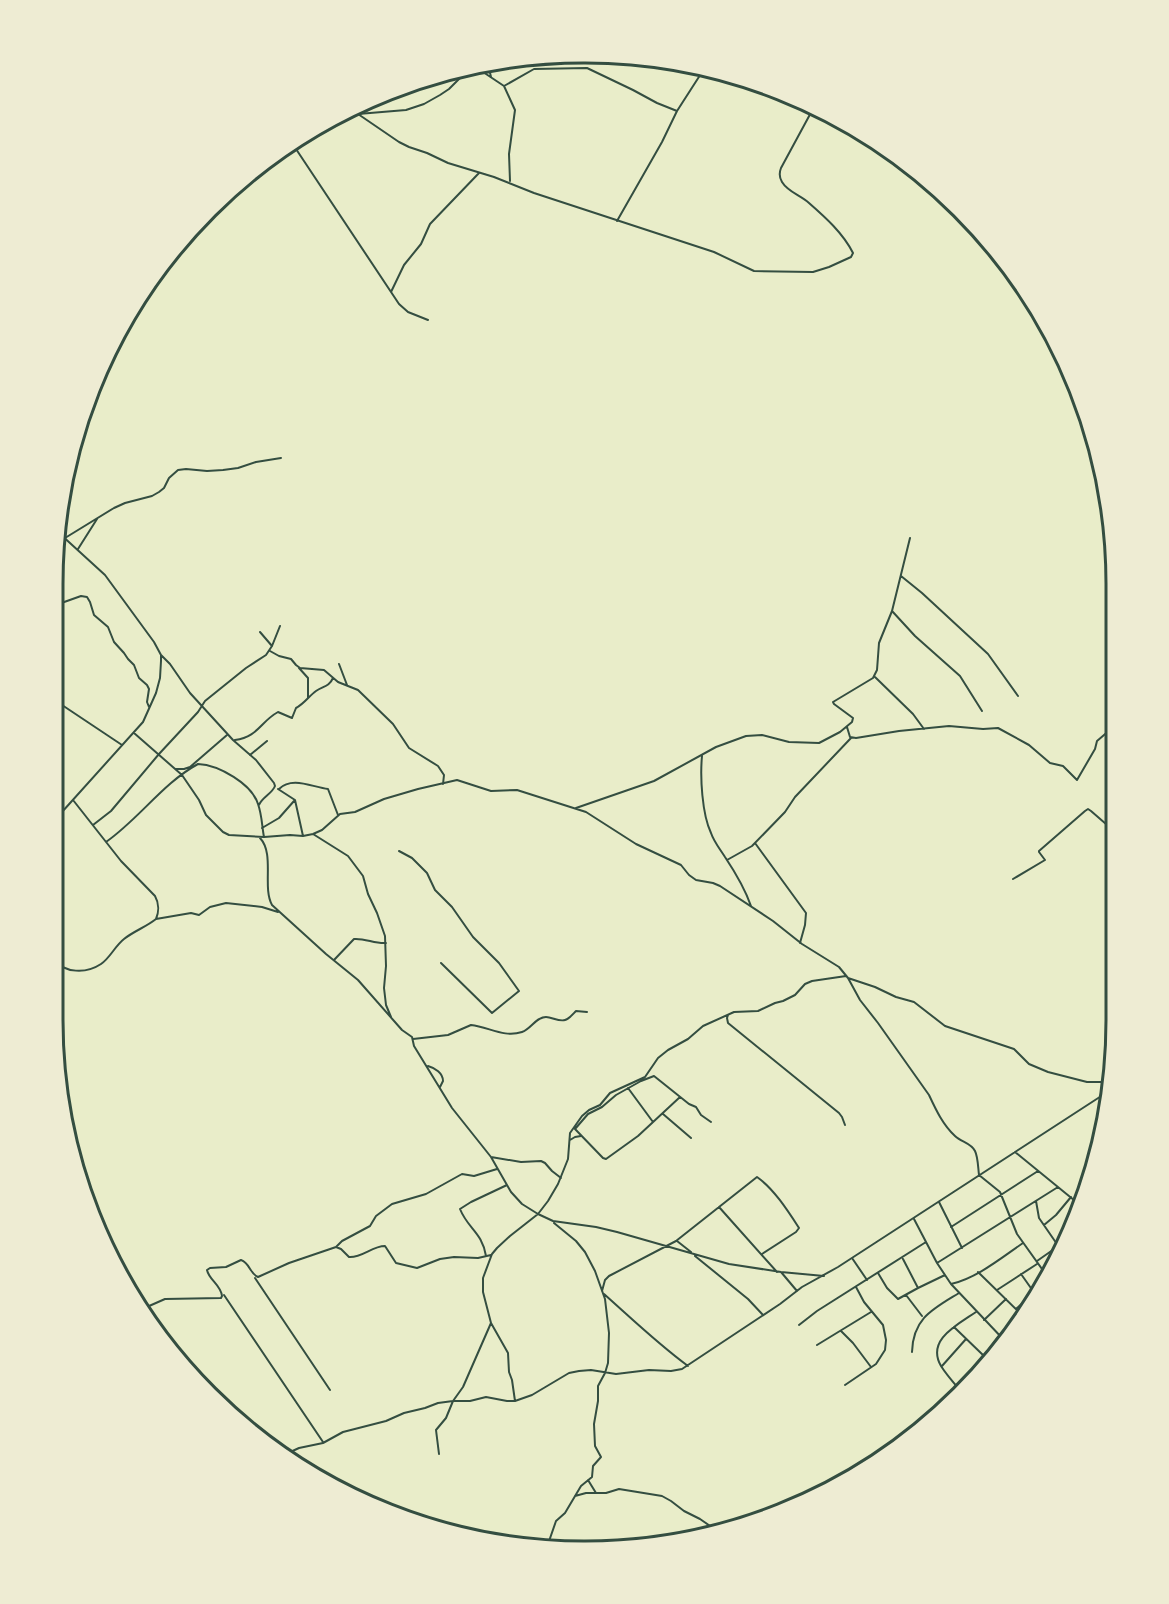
<svg xmlns="http://www.w3.org/2000/svg" width="1169" height="1604" font-family="'Source Serif 4',serif">
<style>
.lines{fill:none;stroke-linecap:round;stroke-linejoin:round}
.minor{stroke:#344e41;stroke-width:2}
.rim{fill:none;stroke:#344e41;stroke-width:3}
</style>
<rect width="100%" height="100%" fill="#e9edc9"/>
<g class="lines">
<path class="minor" d="M488,64L491,77
M477,68L504,86L534,69L587,68L633,90L657,103L677,111
M504,86L515,110L509,154L510,181
M349,108L358,114L406,110L424,104L440,95L449,89L462,76L477,68L481,65
M358,114L399,142L409,147L427,153L448,163L494,177L534,193L714,252L754,271L813,272L829,267L851,257L853,253C843,233 825,217 809,203C800,195 788,192 782,182C779,177 779,173 781,168L814,107
M292,143L399,304L408,312L428,320
M617,221L662,142L677,111L704,69
M391,292L404,265L421,244L430,224L479,173
M65,538L114,508L125,503L152,496L159,492L164,488L169,478L178,470L186,469L207,471L223,470L238,468L256,462L281,458
M78,549L97,519
M901,576L922,593L988,654L1018,696
M53,606L81,596L87,597L90,602L94,615L108,627L114,642L124,653L128,659L134,665L139,678L147,685L149,689L147,702L149,707
M892,611L915,636L960,676L982,711
M260,632L272,646
M270,651L279,656L291,659L296,665L300,668L324,670L338,682L358,690L393,724L409,748L438,766L444,775L443,784
M161,655L170,664L190,693L233,740L256,760L274,783L275,786C272,794 262,797 259,805
M339,664L347,685
M299,668L308,678V698
M875,677L913,714L924,729
M53,699L122,745
M847,727L850,737L856,738L899,731L949,726L983,729L998,728L1029,745L1050,763L1063,766L1077,780L1095,749L1097,741L1111,729
M134,733L182,775L199,800L206,815L223,832L229,835L264,837L290,835L303,836L313,834L322,830L340,814L355,812L384,799L418,789L457,780L491,791L517,790L586,812L636,844L681,865L689,875L696,880L713,883L720,886L773,921L802,944L839,967L848,978L860,1000L878,1023L929,1095C936,1110 943,1125 955,1136C961,1142 971,1143 975,1151C978,1157 978,1167 979,1175L1000,1192L1017,1234L1047,1276
M235,740C258,737 260,722 278,712L292,718L296,708C304,704 309,696 316,691C323,686 329,687 333,678
M250,755L267,741
M702,756C700,777 702,814 711,833C714,842 720,849 725,857C735,872 745,889 751,906
M176,769H184L190,767L227,735
M278,789L295,800L303,836
M279,789C292,776 312,787 328,789L338,815
M576,808L654,781L716,747L746,736L762,735L789,742L819,743L840,732L852,722L853,718L834,704L833,702L873,678L877,670L879,643L892,611L910,538
M53,822L143,722L156,693L160,678L161,661V655L154,642L105,575L59,533
M93,825L111,811L159,754L198,712L205,701L246,668L266,655L272,646L280,626
M262,828L279,818L294,801
M313,834L348,856L363,876L368,894L377,913L385,936L386,966L384,988L386,1005L391,1017
M260,838C275,854 262,887 272,905L326,954L358,980L402,1030L412,1037L414,1046L452,1108L491,1157L511,1192L522,1204L538,1214L553,1221L596,1227L617,1232L729,1264L781,1272L824,1276
M106,842C139,819 163,783 198,764C219,765 252,784 258,804C262,815 262,827 264,837
M755,843L806,913L805,925L800,943
M399,851L412,858L427,873L435,890L452,907L473,937L499,963L519,991L492,1013L441,963
M727,860L752,846L785,812L795,797L851,738
M1013,879L1045,860L1039,852V851L1085,811L1088,809L1091,811L1114,831
M156,919L191,913L199,915L210,907L226,903L262,907L278,912
M53,960C65,973 86,974 101,964C110,958 115,946 124,939C134,931 146,927 156,919C159,912 159,903 155,896L121,861L73,800
M334,960L354,939C365,938 375,944 386,943
M848,978L875,987L896,997L914,1002L945,1026L1014,1049L1029,1064L1048,1072L1087,1082H1111
M728,1015L727,1018L728,1023L839,1113L842,1117L845,1125
M413,1039L448,1035L471,1025C489,1027 504,1038 522,1032C531,1029 536,1017 546,1017C552,1017 559,1022 565,1020C569,1019 573,1014 576,1011L587,1012
M428,1066C435,1068 443,1073 443,1081L440,1087
M628,1088L653,1122
M663,1114L691,1138
M575,1129L588,1114L602,1107L616,1095L641,1081L654,1076L689,1104L696,1107L701,1115L711,1122
M575,1129L603,1158L606,1159L638,1136L680,1097
M570,1140L575,1137L581,1136
M1015,1152L1080,1205
M491,1157L521,1162L541,1161L545,1163L552,1171L561,1178
M1036,1201L1039,1218L1059,1247
M939,1202L962,1248
M719,1207L777,1272
M914,1219L937,1263L951,1284L1004,1340
M1044,1225L1056,1215L1071,1197
M951,1227L1038,1171
M677,1241L691,1252
M336,1247L342,1241L370,1226L376,1216L392,1204L426,1194L462,1174L474,1176L497,1169
M486,1256C482,1232 468,1229 460,1209L471,1202L507,1185
M695,1256L748,1299L763,1315
M852,1258L867,1280
M903,1259L918,1288
M1037,1261L1067,1240
M937,1263L1058,1187
M781,1272L797,1291
M978,1272L1022,1315
M878,1273L887,1288L898,1299L918,1288L945,1275
M1021,1274L1033,1291
M255,1278L330,1390
M951,1284C977,1278 1001,1258 1023,1243
M997,1290L1037,1264
M602,1291L605,1280L609,1276L676,1241L757,1177C774,1189 788,1211 799,1228L796,1232L762,1254
M604,1294C631,1318 658,1344 688,1366
M224,1295L323,1442
M906,1295L922,1316
M1016,1309L1041,1286
M140,1310L165,1299L221,1298L222,1296C221,1285 209,1280 207,1270L210,1268L226,1267L241,1260C250,1263 250,1274 258,1277L289,1263L336,1247L341,1249L349,1257C362,1258 372,1246 385,1246L396,1263L417,1268L440,1259L454,1257L478,1258L491,1255
M984,1320L1006,1299
M799,1325L817,1311L926,1242
M954,1327L984,1356
M841,1331L853,1343L871,1367
M817,1345L871,1312
M912,1352C913,1318 933,1309 959,1293
M942,1366L966,1339
M975,1369L981,1373
M845,1385L876,1364L885,1350L886,1340L883,1325L864,1302L856,1287
M959,1389C953,1382 946,1374 941,1366C926,1340 957,1325 976,1312
M954,1399L959,1389L999,1336
M515,1401L512,1380L509,1372L508,1353L491,1323L483,1292V1278L492,1254L497,1248L510,1236L538,1214L548,1201L558,1184L568,1159L570,1133L582,1116L589,1110L600,1105L610,1093L645,1077L658,1058L668,1050L688,1039L703,1026L734,1012L758,1011L775,1003L783,1001L795,995L805,984L812,981L846,976
M286,1454L299,1448L323,1443L343,1432L386,1421L404,1413L425,1408L438,1403L453,1401H470L486,1397L507,1401H515L532,1395L569,1373L579,1371L591,1370L616,1374L649,1370L671,1371L682,1369L780,1304L802,1287L838,1267L1109,1091
M439,1454L436,1430L446,1418L453,1401L463,1387L491,1323
M588,1480L596,1493
M575,1496L586,1493H606L619,1489L662,1496L671,1501L684,1511L700,1519L713,1528L722,1529
M547,1547L556,1521L565,1513L581,1486L592,1477L593,1466L601,1457L595,1446L594,1424L598,1401V1386L605,1373L608,1363L609,1333L605,1299L595,1271L585,1252L576,1241L554,1223"/>
</g>
<path d="M0 0H1169V1604H0ZM584 63H585A521 521 0 0 1 1106 584V1020A521 521 0 0 1 585 1541H584A521 521 0 0 1 63 1020V584A521 521 0 0 1 584 63Z" fill="#eeecd3" fill-rule="evenodd"/>
<path class="rim" d="M584 63H585A521 521 0 0 1 1106 584V1020A521 521 0 0 1 585 1541H584A521 521 0 0 1 63 1020V584A521 521 0 0 1 584 63Z"/>
</svg>
